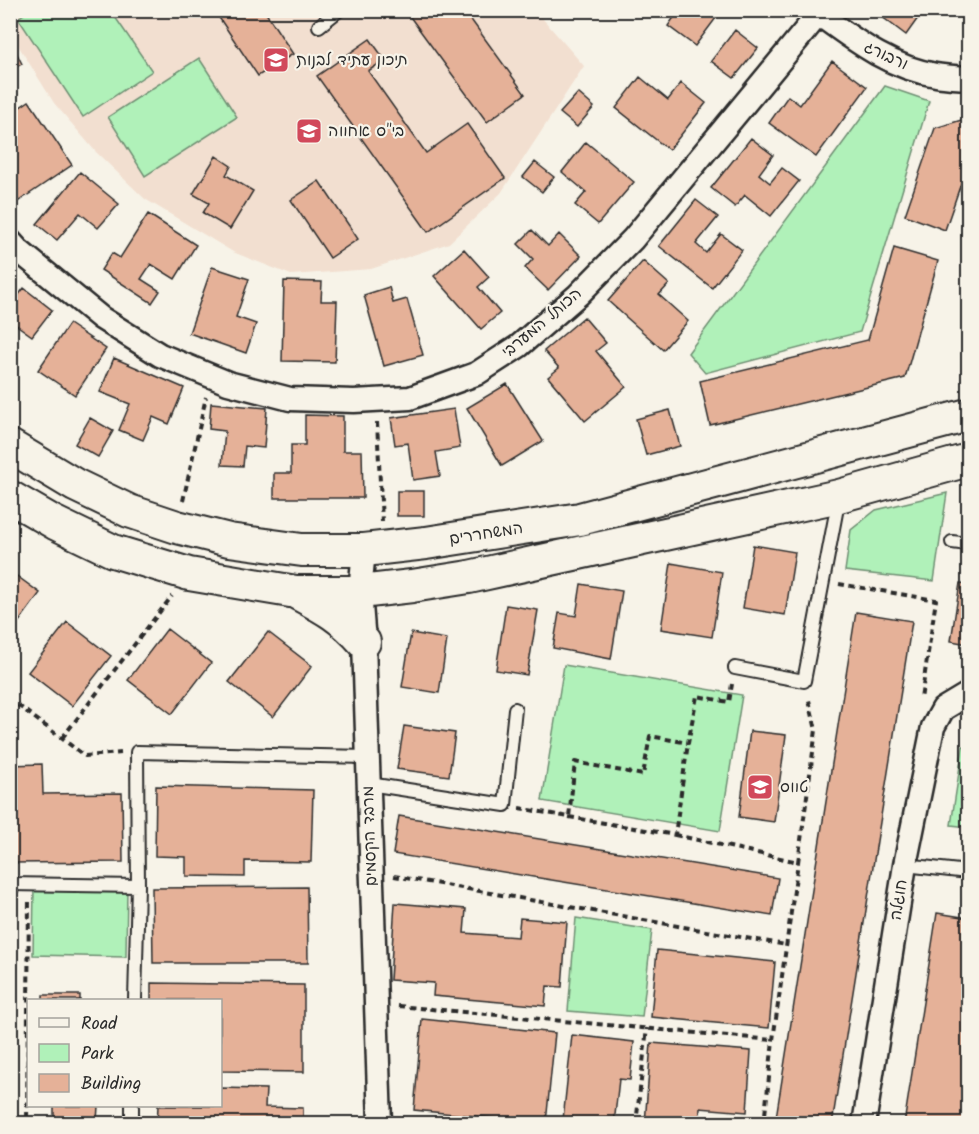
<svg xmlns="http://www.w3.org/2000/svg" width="979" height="1134" font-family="Kalam,'Playpen Sans Hebrew',sans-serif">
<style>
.built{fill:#f2dfd0}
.green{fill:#b0f1b9;stroke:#6e8e72;stroke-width:1.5}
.building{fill:#e5b198;stroke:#2b2b2b;stroke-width:1.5}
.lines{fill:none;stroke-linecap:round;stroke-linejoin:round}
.lane-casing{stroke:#2b2b2b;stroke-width:16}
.street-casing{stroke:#2b2b2b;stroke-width:27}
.secondary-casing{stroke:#2b2b2b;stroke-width:36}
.path{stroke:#2b2b2b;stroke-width:4;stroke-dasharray:6 4.5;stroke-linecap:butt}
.lane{stroke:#f7f3e8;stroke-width:12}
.street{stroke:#f7f3e8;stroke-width:22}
.secondary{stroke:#f7f3e8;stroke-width:32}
.labels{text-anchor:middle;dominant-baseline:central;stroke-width:4.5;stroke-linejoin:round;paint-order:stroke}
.street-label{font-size:16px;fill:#2b2b2b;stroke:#f7f3e8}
.poi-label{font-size:16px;fill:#2b2b2b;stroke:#f7f3e8;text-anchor:start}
</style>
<rect width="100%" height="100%" fill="#f7f3e8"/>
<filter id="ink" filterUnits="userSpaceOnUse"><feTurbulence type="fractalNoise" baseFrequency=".0167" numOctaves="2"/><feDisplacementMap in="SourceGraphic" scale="12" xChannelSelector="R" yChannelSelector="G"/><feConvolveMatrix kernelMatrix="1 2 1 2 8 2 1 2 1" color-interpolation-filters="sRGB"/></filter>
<g filter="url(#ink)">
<path class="built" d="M11,10L536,11L584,66L501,193L449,243L371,269L291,275L233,252L145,199L96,152L54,103L16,42L11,27Z"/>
<path class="green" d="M30,10L111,11L152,71L83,117L18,18Z
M199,58L237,117L145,176L108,117Z
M885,86L929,101L860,332L705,373L688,353Z
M947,493L934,581L845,571L851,530L876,510Z
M564,665L742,695L720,831L542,801Z
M963,746L968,747V827L951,825Z
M34,886L127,888L126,957L33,955Z
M576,918L652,930L642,1017L568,1011Z"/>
<path class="building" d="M214,10H264L293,54L258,76Z
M405,10H464L525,94L487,122Z
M679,10H722L695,46L668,26Z
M873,10H922L923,11L906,35Z
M735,30L758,48L734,78L711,61Z
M370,39L385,60L368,71L426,153L467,124L505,178L428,232L317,76Z
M10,40L22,64L10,70Z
M832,61L867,87L816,157L769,123L788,96L800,105Z
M640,77L668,100L681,83L706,103L669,150L616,108Z
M578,93L594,107L577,127L560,113Z
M29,101L72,165L13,205L10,200V114Z
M968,118V163L945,230L905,215L935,128Z
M751,138L773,155L759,174L770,183L782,168L799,181L771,216L745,195L735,207L711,188Z
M586,142L634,182L598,224L575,205L586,192L562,172Z
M216,156L231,166L226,175L253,191L230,229L203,213L209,203L193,194Z
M535,162L554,177L542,192L523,177Z
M80,172L119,204L98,228L80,213L57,240L37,224Z
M319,181L358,239L330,258L291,200Z
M696,200L718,217L696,244L706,253L721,234L742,250L712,288L659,246Z
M148,214L196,245L175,279L151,264L141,279L160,291L152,303L101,270L112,253L120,258Z
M532,230L548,246L559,234L581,256L548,290L525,268L533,259L518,244Z
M894,248L938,261L905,378L710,425L700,381L868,340Z
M464,249L489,277L478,287L500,313L481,329L434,276Z
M643,261L669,284L659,295L688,321L663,350L608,301Z
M212,267L249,279L236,317L256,324L246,353L189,333Z
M284,281L322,282L321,301H337L335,362L282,361Z
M389,287L393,303L407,299L423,355L384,366L364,295Z
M24,288L52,310L32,336L15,324L10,330V306Z
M584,317L606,343L596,351L626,387L585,421L548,377L559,368L544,351Z
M69,324L106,349L75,395L38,370Z
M114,358L184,388L169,424L153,417L143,440L119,430L130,404L100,392Z
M507,384L543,441L502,466L467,408Z
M211,403L267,408L264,448L245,446L243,466L222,465L225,431L209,429Z
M454,409L460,448L436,452L440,476L413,480L408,443L395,445L391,418Z
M670,410L680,446L646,455L636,419Z
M305,415L343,416V451H362L363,498H274V473H291V445H305Z
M90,418L113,431L98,457L75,444Z
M397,491H424V516H397Z
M753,545L795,552L785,615L743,608Z
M671,563L722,572L712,637L661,629Z
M10,571L40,593L10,634Z
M960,583L968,584V644L951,641Z
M581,584L622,591L611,659L553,648L559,613L576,616Z
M506,605L538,610L527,675L496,670Z
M856,612L912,621L832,1124H775Z
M67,622L111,656L72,706L28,672Z
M167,629L211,663L172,714L128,680Z
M268,632L312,666L273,717L229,682Z
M411,633L447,639L439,693L402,687Z
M404,726L455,733L449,776L397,769Z
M750,731L786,735L774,822L739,817Z
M42,764L43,794L122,793L123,862L10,863V765Z
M156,786L313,790L311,862L245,861V877L186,876V857L155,856Z
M399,816L778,878L772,916L393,854Z
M307,887L308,963H153L152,888Z
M395,903L466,909L464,933L518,937L520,918L567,922L562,987L547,986L545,1006L433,996L434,983L390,980Z
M937,913L968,918V1124H904Z
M657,950L775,962L769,1028L651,1017Z
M151,983L304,985V1072L220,1071V1000H151Z
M43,995H80V1000H43Z
M422,1019L555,1033L546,1123L414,1110Z
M572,1035L634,1042L630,1080L619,1079L614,1124L563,1120Z
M651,1043L751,1051L747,1112L700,1108L699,1124H645Z
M220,1088L266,1089L265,1107L303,1108V1124H157L158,1106H220Z
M54,1106H98L97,1121L54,1119Z"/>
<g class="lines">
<defs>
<path id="lane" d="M319,26L339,10
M952,542L968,544
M735,668L804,681L839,497
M369,784L505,805L515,709
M905,865L968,872
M10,884L138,886
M135,1000L138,886L137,752L368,757
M132,1124V1106"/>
<path id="street" d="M813,10C852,38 887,67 936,75C946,77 958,77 968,78
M10,241L18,250L101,318L160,355L228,383L290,399L354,401L410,398L476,374L519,346L578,295L633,239L822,10
M364,550L360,592L364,642L380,1124
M864,1124L905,865L933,727L943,709L968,694"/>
<path id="secondary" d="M10,446L75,485L129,511L177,527L229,540L302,550H364L426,543L580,519L968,415
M10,497L55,523L113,551L189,574L296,592H360L412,586L469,577L839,496L968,460
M297,593C325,608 342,617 364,642"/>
</defs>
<use href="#lane" class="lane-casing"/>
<use href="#street" class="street-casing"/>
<use href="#secondary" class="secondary-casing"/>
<path class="path" d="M377,422L382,522
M183,501L206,397
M839,584L936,600L921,699
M10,708L15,703L85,756L121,753
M62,738L172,596
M519,808L569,817L575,762L643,775L650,736L688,743L697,696L729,702L732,684
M569,817L675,835L688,743
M675,835L798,862L816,730L808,696
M394,876L786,945
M398,1006L773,1040
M10,1122H27L29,899
M636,1124L647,1028
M764,1124L773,1040L798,862"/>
<use href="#lane" class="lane"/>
<use href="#street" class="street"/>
<use href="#secondary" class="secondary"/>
</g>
</g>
<defs>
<symbol id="school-square" viewBox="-11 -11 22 22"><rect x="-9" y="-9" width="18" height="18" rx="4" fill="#d1495b" stroke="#f7f3e8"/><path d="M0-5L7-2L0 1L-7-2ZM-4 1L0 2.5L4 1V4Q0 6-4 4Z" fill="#fff"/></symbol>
</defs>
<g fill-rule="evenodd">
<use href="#school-square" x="261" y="45" width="30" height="30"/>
<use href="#school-square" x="294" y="116" width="30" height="30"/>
<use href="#school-square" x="745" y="772" width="30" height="30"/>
</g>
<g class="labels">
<g class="street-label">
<text transform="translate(886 56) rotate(25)">ורבורג</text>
<text transform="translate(542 323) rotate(-40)">הכותל המערבי</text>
<text transform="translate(486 534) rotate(-9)">המשחררים</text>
<text transform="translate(370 836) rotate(-92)">מרבד הקסמים</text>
<text transform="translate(899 900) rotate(-81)">חוגלה</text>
</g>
<g class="poi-label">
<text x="296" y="60">תיכון עתיד לבנות</text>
<text x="328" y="131">בי"ס אחווה</text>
<text x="780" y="787">טווס</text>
</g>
</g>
<rect width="979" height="1134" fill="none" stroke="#f7f3e8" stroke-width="36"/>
<rect x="18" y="18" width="943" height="1098" fill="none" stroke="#2b2b2b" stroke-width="2" filter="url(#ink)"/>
<rect x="27" y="999" width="195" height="108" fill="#f7f3e8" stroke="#a5a39c" stroke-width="1.5"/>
<rect x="39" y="1018" width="30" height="9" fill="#f7f3e8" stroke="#a5a39c" stroke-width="1.5"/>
<text x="81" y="1029" font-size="18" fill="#2b2b2b">Road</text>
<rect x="39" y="1044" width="30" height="18" fill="#b0f1b9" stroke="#a5a39c" stroke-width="1.5"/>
<text x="81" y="1059" font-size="18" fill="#2b2b2b">Park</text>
<rect x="39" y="1074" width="30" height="18" fill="#e5b198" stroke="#a5a39c" stroke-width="1.5"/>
<text x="81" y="1089" font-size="18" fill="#2b2b2b">Building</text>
</svg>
